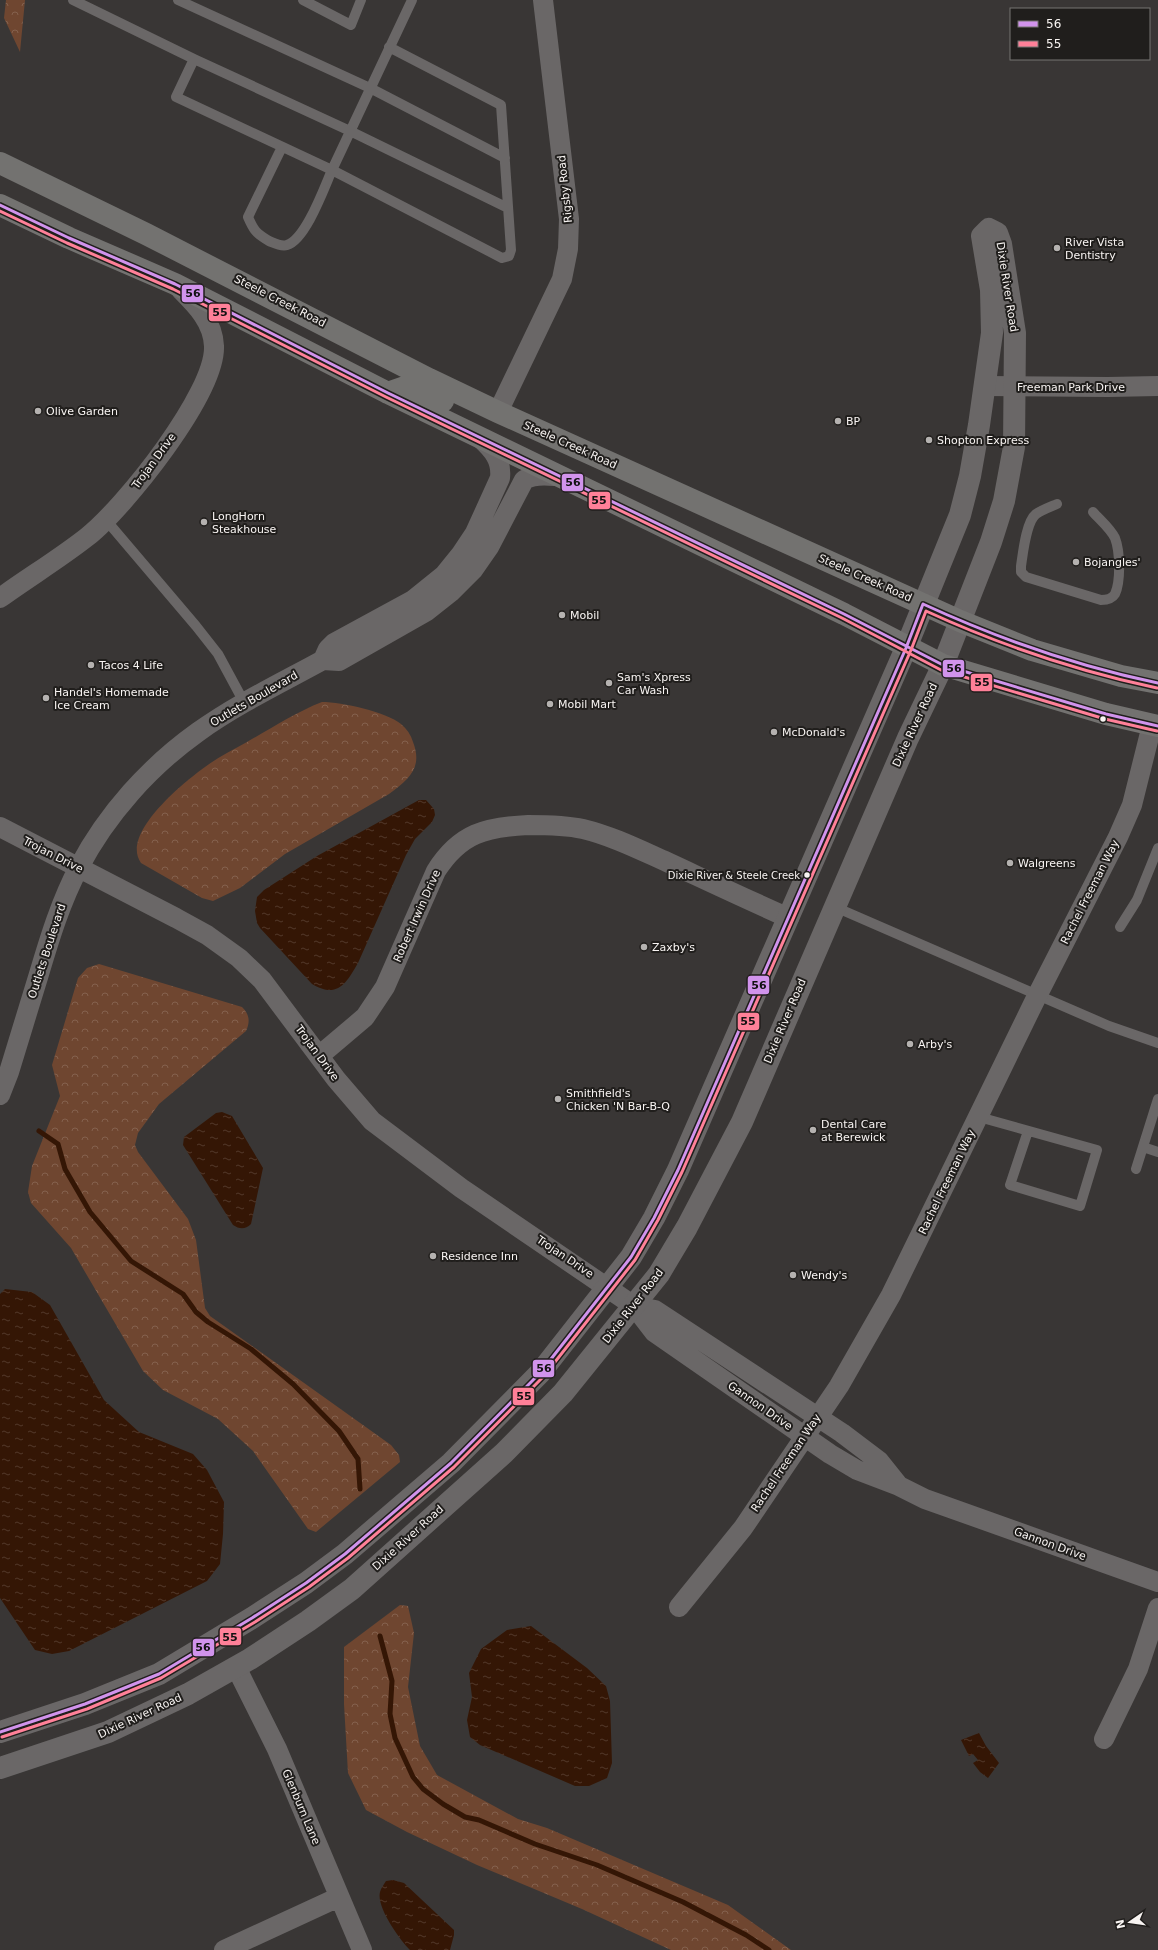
<svg xmlns="http://www.w3.org/2000/svg" width="1158" height="1950" font-family="'DejaVu Sans',sans-serif">
<style>
.forest{fill:url(#forest-crowns)}
.water{fill:url(#water-ripples)}
.lines{fill:none;stroke-linecap:round;stroke-linejoin:round}
.stream{stroke:#341605;stroke-width:5}
.service{stroke:#6a6767;stroke-width:10}
.minor{stroke:#6a6767;stroke-width:20}
.tertiary{stroke:#6a6767;stroke-width:22}
.primary{stroke:#737270;stroke-width:22}
.bus-1-casing{stroke:#201e1c;stroke-width:6}
.bus-2-casing{stroke:#201e1c;stroke-width:6}
.bus-1{stroke:#d193ec;stroke-width:3}
.bus-2{stroke:#ff8098;stroke-width:3}
.poi-dot{fill:#b5b2b0;stroke:#201e1c;stroke-width:1.5}
.bus-dot{fill:#f8f4f2;stroke:#201e1c;stroke-width:1.5}
.labels{text-anchor:middle;dominant-baseline:central;stroke-width:4;stroke-linejoin:round;paint-order:stroke}
.bus-label{font-size:10px;fill:#f8f4f2;stroke:#201e1c;text-anchor:end}
.street-label{font-size:11px;fill:#f8f4f2;stroke:#201e1c}
.poi-label{font-size:11px;fill:#f8f4f2;stroke:#201e1c;text-anchor:start}
.line-badge{stroke:#201e1c;stroke-width:1.5}
.pale-badge-label{font-size:11px;text-anchor:middle;font-weight:bold;fill:#111}
</style>
<defs>
<pattern id="forest-crowns" width="20" height="18" patternUnits="userSpaceOnUse"><rect width="20" height="18" fill="#6f4630"/><path d="M2 6a3 3 0 1 1 6 0M12 15a3 3 0 1 1 6 0" fill="none" stroke="#84614e"/></pattern>
<pattern id="water-ripples" width="26" height="14" patternUnits="userSpaceOnUse"><rect width="26" height="14" fill="#341605"/><path d="M2 4q2-2 4 0t4 0M15 11q2-2 4 0t4 0" fill="none" stroke="#52382a"/></pattern>
</defs>
<rect width="100%" height="100%" fill="#393635"/>
<path class="forest" d="M6,0H25L20,52L4,18Z
M322,702C342,702 386,712 401,724C407,729 411,735 413,742C423,768 409,779 389,794L285,854L240,888L213,901L202,898L141,863C120,834 184,782 205,767C218,757 233,750 247,742C272,728 296,712 322,702Z
M99,964L242,1007C250,1015 250,1022 246,1031L159,1104L138,1133L135,1145L138,1152L188,1219L196,1240L205,1308L210,1316L391,1445L399,1455L400,1462L316,1532L308,1529L253,1451L218,1419L163,1390L143,1371L71,1248L31,1203L28,1192L32,1166L60,1096L52,1065L78,978L87,968Z
M400,1605L408,1606L414,1633L408,1687L420,1746L437,1775L518,1819L547,1828L728,1905L791,1950H671L582,1909L477,1865L407,1832L366,1810L348,1773L344,1704V1647Z"/>
<path class="water" d="M419,800H426L434,809L435,815L432,822L415,839L406,855L358,963C346,984 337,999 312,984L260,928L257,923L255,911L257,897L264,890L317,856Z
M222,1112L232,1116L263,1168L251,1224C245,1230 239,1229 233,1225L183,1145L184,1137L216,1113Z
M5,1289L32,1292L50,1305L104,1400L139,1432L193,1454L207,1470L224,1502L223,1534L220,1564L207,1581L69,1651L52,1654L35,1650L0,1598V1294Z
M531,1626L587,1668L606,1686L610,1701L612,1763L607,1778L589,1786H575L480,1745L470,1737L467,1720L472,1697L469,1673L481,1649L507,1630Z
M979,1733L986,1746L999,1763L988,1778L980,1772L973,1763L978,1760L973,1754L969,1756L961,1740Z
M393,1880L404,1883L454,1930V1935L450,1950H410C400,1940 376,1907 380,1892C381,1888 384,1884 386,1881Z"/>
<g class="lines">
<path class="stream" d="M39,1131L58,1144L65,1169L90,1212L131,1261L183,1294L196,1312L208,1322L251,1349L293,1384L339,1431L358,1459L360,1489
M380,1636L392,1681L390,1714L395,1738L413,1777L423,1789L443,1804L465,1817L479,1820L535,1844L597,1865L683,1902L746,1935L769,1950"/>
<path class="service" d="M73,0L194,59L176,97L332,170L412,0
M178,0L370,88L505,158
M303,0L351,25L361,0
M194,59L350,131L508,208
M282,147L248,217C254,231 256,233 269,241C274,243 281,247 287,245C306,239 324,188 332,170L502,258L509,256L511,250L501,105L389,47
M1057,504C1050,507 1042,510 1036,514C1026,522 1023,553 1021,566V572L1026,577L1101,600C1106,600 1112,599 1115,594C1121,581 1120,551 1115,538C1110,528 1100,520 1093,512
M106,520L196,626L218,654L245,704
M835,907L1109,1026L1158,1043
M1120,927L1137,900L1158,848
M979,1117L1097,1150L1080,1206L1010,1185L1028,1131
M1143,1147L1158,1152
M1136,1169L1158,1099"/>
<path class="minor" d="M984,386L1108,387L1158,386
M498,412L562,279L568,249L569,219L543,0
M0,598C29,577 59,559 87,537C124,508 216,393 214,346C213,322 197,306 181,290
M323,660L339,661L427,611L451,592L473,570L489,547L524,480C533,474 545,475 555,476
M0,827L176,918L207,935L239,958L262,980L336,1079L372,1121L461,1188L634,1306L654,1332L830,1454L857,1470L899,1486L925,1499L1158,1582
M319,1056L365,1017L385,987L436,871C460,833 486,827 528,825C546,825 565,825 583,829C612,836 640,850 667,862C708,881 748,900 789,918
M0,1095L9,1072C19,1039 29,1007 39,974C50,937 61,901 79,867C107,814 149,767 198,732C237,704 281,683 323,660L328,649L334,643L413,600L444,575L461,554L475,533L500,478C502,460 493,450 480,438
M634,1306L655,1310L842,1433L879,1461L899,1486
M679,1607L743,1528L839,1386L891,1295L1038,994L1118,837L1132,805L1152,725
M236,1667L277,1749L362,1950
M1104,1739L1138,1669L1158,1608
M224,1950L339,1897"/>
<path class="tertiary" d="M0,1732L85,1704L159,1674L252,1618L306,1583L345,1554L451,1463L540,1373L631,1257L654,1218L678,1170L906,648L960,515L970,476L979,425L992,333L991,290L982,236L989,229L997,233L1001,244L1015,333L1014,447L1004,501L991,542L943,665L908,738L742,1122L687,1227L659,1274L563,1393L504,1453L352,1589L308,1621L250,1659L188,1694L108,1732L0,1768"/>
<path class="primary" d="M0,163L146,234L429,379L498,412L960,621L1032,650L1121,676L1158,683
M0,205L69,238L175,284L388,393L844,614L943,665L1106,714L1158,726
M388,393L408,386L443,401"/>
<defs>
<path id="bus-1" d="M0,205L69,238L175,284L388,393L844,614L943,665L1106,714L1158,726
M0,1732L85,1704L159,1674L252,1618L306,1583L345,1554L451,1463L540,1373L631,1257L654,1218L678,1170L906,648L923,604C999,639 1076,666 1158,683"/>
<path id="bus-2" d="M0,211L67,243L173,289L386,397L842,618L941,670L1105,719L1157,731
M2,1737L87,1709L161,1678L255,1622L309,1587L348,1558L454,1467L544,1376L635,1260L658,1220L682,1172L911,650L926,611C1000,645 1077,671 1157,688"/>
</defs>
<use href="#bus-1" class="bus-1-casing"/>
<use href="#bus-2" class="bus-2-casing"/>
<use href="#bus-1" class="bus-1"/>
<use href="#bus-2" class="bus-2"/>
</g>
<g class="poi-dot">
<circle cx="1057" cy="248" r="4"/>
<circle cx="38" cy="411" r="4"/>
<circle cx="838" cy="421" r="4"/>
<circle cx="929" cy="440" r="4"/>
<circle cx="204" cy="522" r="4"/>
<circle cx="1076" cy="562" r="4"/>
<circle cx="562" cy="615" r="4"/>
<circle cx="91" cy="665" r="4"/>
<circle cx="609" cy="683" r="4"/>
<circle cx="46" cy="698" r="4"/>
<circle cx="550" cy="704" r="4"/>
<circle cx="774" cy="732" r="4"/>
<circle cx="1010" cy="863" r="4"/>
<circle cx="644" cy="947" r="4"/>
<circle cx="910" cy="1044" r="4"/>
<circle cx="558" cy="1099" r="4"/>
<circle cx="813" cy="1130" r="4"/>
<circle cx="433" cy="1256" r="4"/>
<circle cx="793" cy="1275" r="4"/>
</g>
<g class="bus-dot">
<circle cx="1103" cy="719" r="3.5"/>
<circle cx="807" cy="875" r="3.5"/>
</g>
<g class="labels">
<g class="bus-label">
<text x="800" y="875">Dixie River &amp; Steele Creek</text>
</g>
<g class="street-label">
<text transform="translate(565 189) rotate(-96)">Rigsby Road</text>
<text transform="translate(1007 287) rotate(81)">Dixie River Road</text>
<text transform="translate(280 301) rotate(27)">Steele Creek Road</text>
<text x="1071" y="387">Freeman Park Drive</text>
<text transform="translate(570 445) rotate(24)">Steele Creek Road</text>
<text transform="translate(154 461) rotate(-54)">Trojan Drive</text>
<text transform="translate(865 578) rotate(24)">Steele Creek Road</text>
<text transform="translate(254 699) rotate(-30)">Outlets Boulevard</text>
<text transform="translate(915 725) rotate(-65)">Dixie River Road</text>
<text transform="translate(53 855) rotate(27)">Trojan Drive</text>
<text transform="translate(1090 892) rotate(-63)">Rachel Freeman Way</text>
<text transform="translate(417 916) rotate(-66)">Robert Irwin Drive</text>
<text transform="translate(47 951) rotate(-72)">Outlets Boulevard</text>
<text transform="translate(785 1021) rotate(-67)">Dixie River Road</text>
<text transform="translate(317 1053) rotate(54)">Trojan Drive</text>
<text transform="translate(947 1182) rotate(-64)">Rachel Freeman Way</text>
<text transform="translate(565 1257) rotate(34)">Trojan Drive</text>
<text transform="translate(633 1306) rotate(-52)">Dixie River Road</text>
<text transform="translate(760 1406) rotate(35)">Gannon Drive</text>
<text transform="translate(786 1463) rotate(-56)">Rachel Freeman Way</text>
<text transform="translate(408 1538) rotate(-42)">Dixie River Road</text>
<text transform="translate(1050 1544) rotate(20)">Gannon Drive</text>
<text transform="translate(140 1716) rotate(-25)">Dixie River Road</text>
<text transform="translate(301 1807) rotate(67)">Glenburn Lane</text>
</g>
<g class="poi-label">
<text x="1065" y="242">River Vista<tspan x="1065" dy="13">Dentistry</tspan></text>
<text x="46" y="411">Olive Garden</text>
<text x="846" y="421">BP</text>
<text x="937" y="440">Shopton Express</text>
<text x="212" y="516">LongHorn<tspan x="212" dy="13">Steakhouse</tspan></text>
<text x="1084" y="562">Bojangles'</text>
<text x="570" y="615">Mobil</text>
<text x="99" y="665">Tacos 4 Life</text>
<text x="617" y="677">Sam's Xpress<tspan x="617" dy="13">Car Wash</tspan></text>
<text x="54" y="692">Handel's Homemade<tspan x="54" dy="13">Ice Cream</tspan></text>
<text x="558" y="704">Mobil Mart</text>
<text x="782" y="732">McDonald's</text>
<text x="1018" y="863">Walgreens</text>
<text x="652" y="947">Zaxby's</text>
<text x="918" y="1044">Arby's</text>
<text x="566" y="1093">Smithfield's<tspan x="566" dy="13">Chicken 'N Bar-B-Q</tspan></text>
<text x="821" y="1124">Dental Care<tspan x="821" dy="13">at Berewick</tspan></text>
<text x="441" y="1256">Residence Inn</text>
<text x="801" y="1275">Wendy's</text>
</g>
</g>
<g class="line-badge">
<rect x="181" y="284" width="23" height="19" rx="4" fill="#d193ec"/>
<rect x="208" y="303" width="23" height="19" rx="4" fill="#ff8098"/>
<rect x="561" y="473" width="23" height="19" rx="4" fill="#d193ec"/>
<rect x="588" y="491" width="23" height="19" rx="4" fill="#ff8098"/>
<rect x="942" y="659" width="23" height="19" rx="4" fill="#d193ec"/>
<rect x="970" y="673" width="23" height="19" rx="4" fill="#ff8098"/>
<rect x="747" y="975" width="23" height="20" rx="4" fill="#d193ec"/>
<rect x="737" y="1012" width="23" height="19" rx="4" fill="#ff8098"/>
<rect x="532" y="1359" width="23" height="19" rx="4" fill="#d193ec"/>
<rect x="512" y="1387" width="23" height="19" rx="4" fill="#ff8098"/>
<rect x="219" y="1627" width="23" height="19" rx="4" fill="#ff8098"/>
<rect x="192" y="1638" width="23" height="19" rx="4" fill="#d193ec"/>
</g>
<g class="pale-badge-label">
<text x="193" y="297">56</text>
<text x="220" y="316">55</text>
<text x="573" y="486">56</text>
<text x="599" y="504">55</text>
<text x="954" y="672">56</text>
<text x="982" y="686">55</text>
<text x="759" y="989">56</text>
<text x="748" y="1025">55</text>
<text x="544" y="1372">56</text>
<text x="524" y="1400">55</text>
<text x="230" y="1641">55</text>
<text x="203" y="1651">56</text>
</g>
<rect x="1010" y="8" width="140" height="52" fill="#201e1c" stroke="#767472"/>
<rect x="1018" y="21" width="20" height="6" fill="#d193ec" stroke="#767472"/>
<text x="1046" y="28" font-size="12" fill="#f8f4f2">56</text>
<rect x="1018" y="41" width="20" height="6" fill="#ff8098" stroke="#767472"/>
<text x="1046" y="48" font-size="12" fill="#f8f4f2">55</text>
<g transform="translate(1130 1922) rotate(257)" stroke="#201e1c" stroke-width="3" paint-order="stroke">
<path d="M0-3L7 15L0 10L-7 15Z" fill="#f8f4f2"/>
<text y="-6" font-size="11" font-weight="bold" text-anchor="middle" fill="#f8f4f2">N</text>
</g>
</svg>
